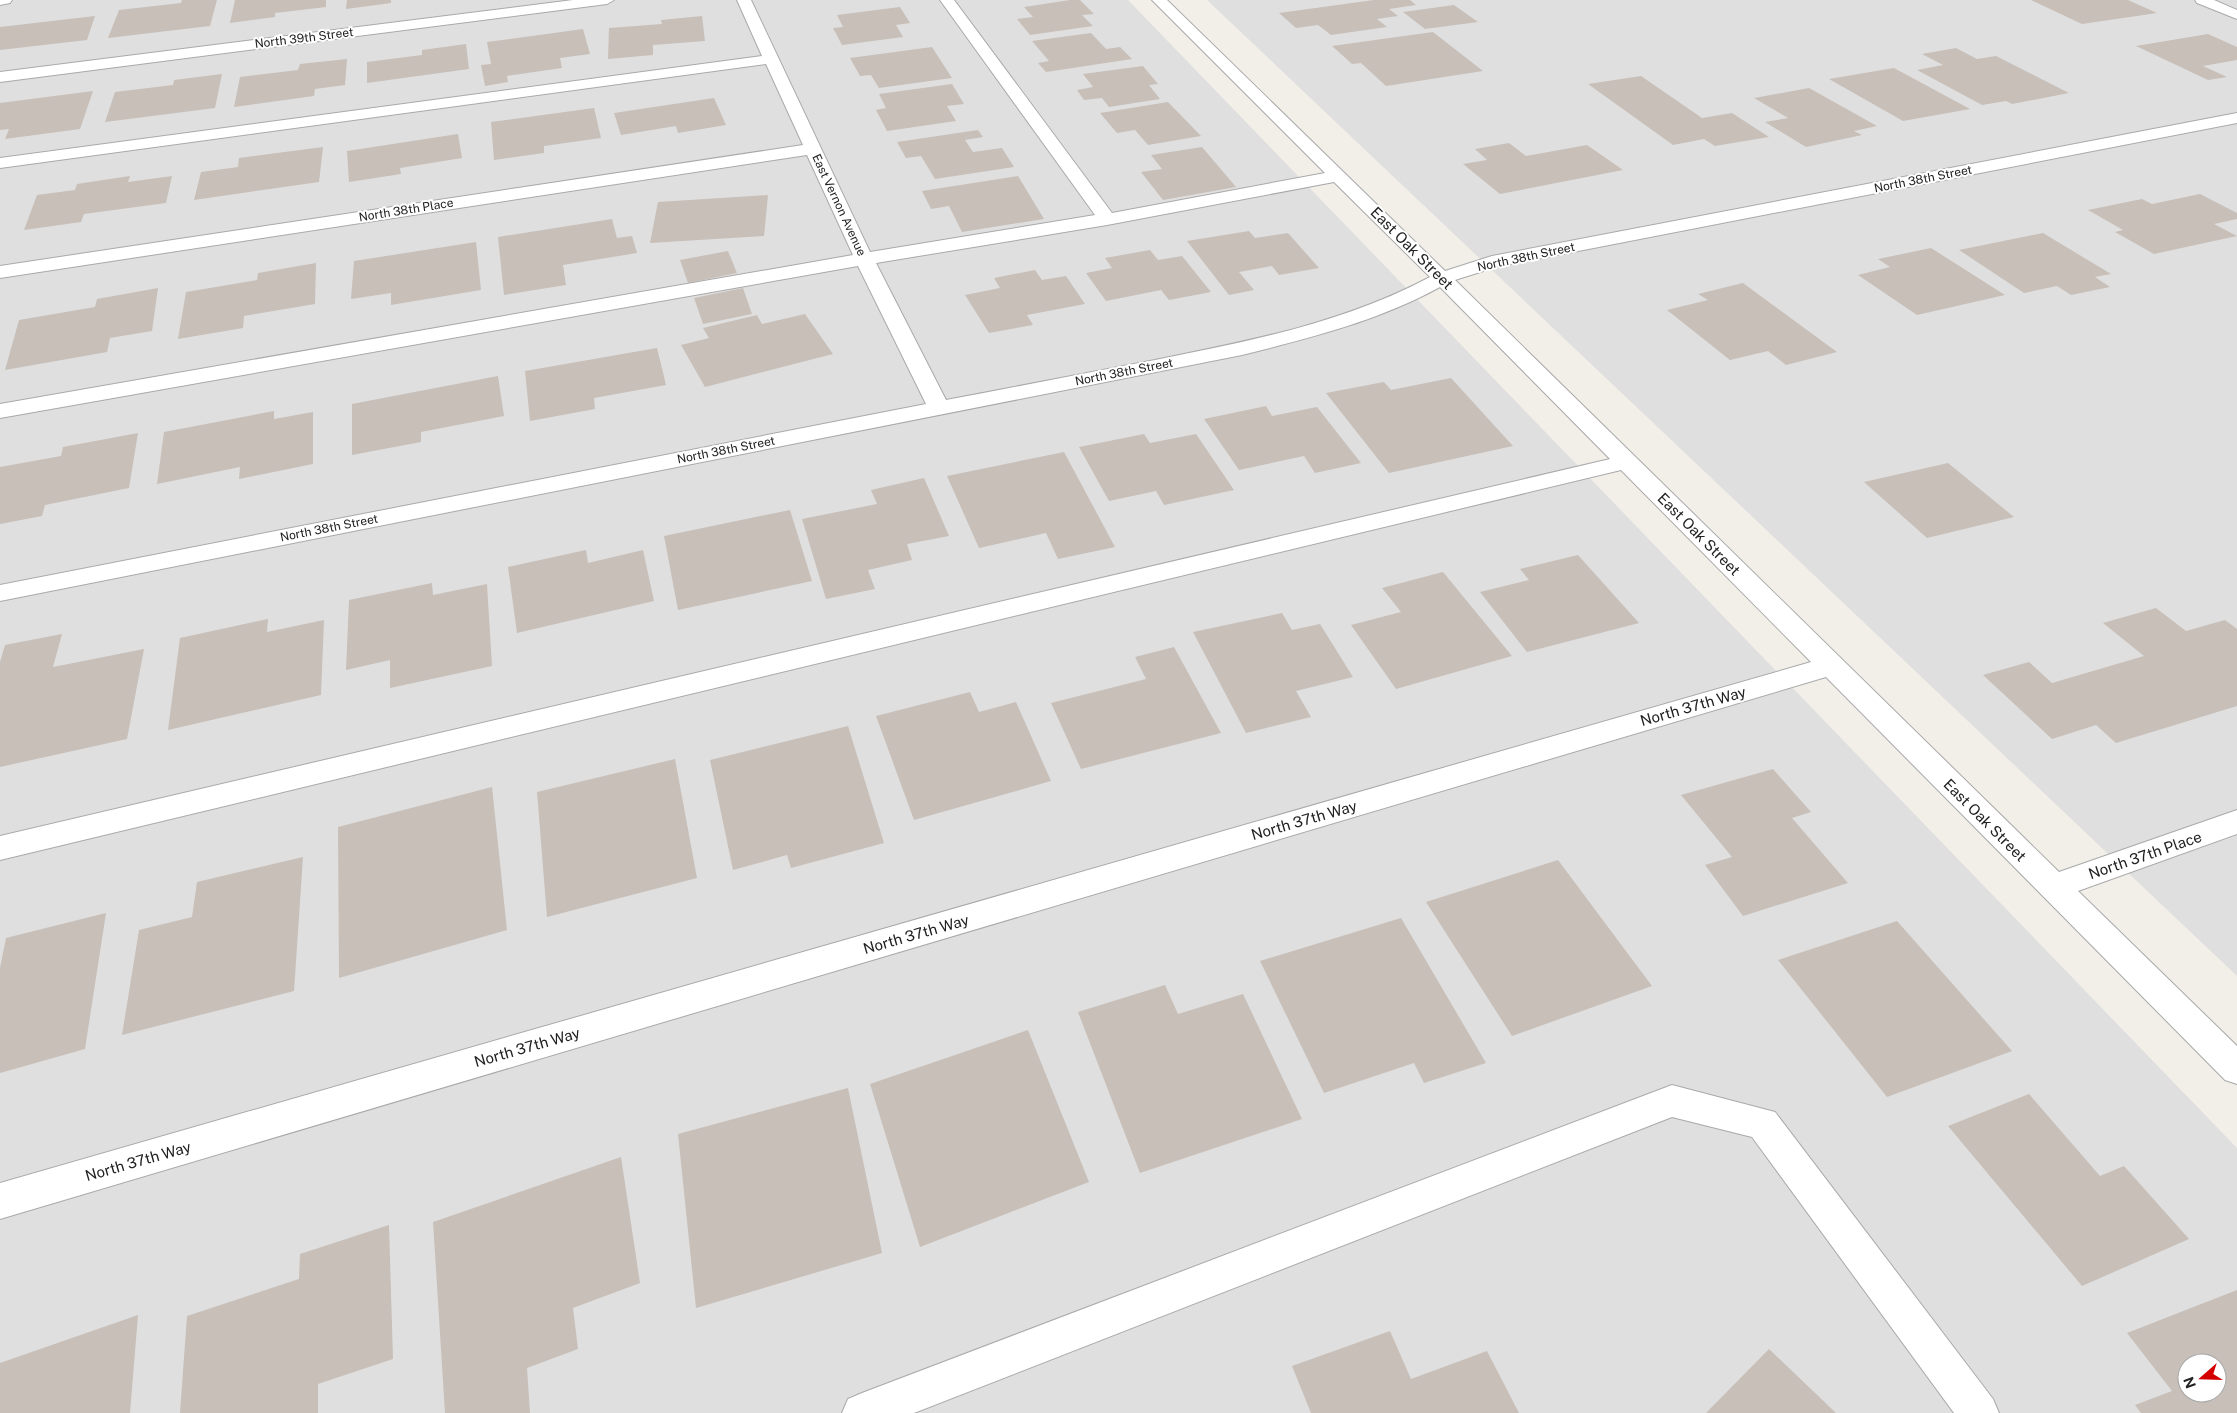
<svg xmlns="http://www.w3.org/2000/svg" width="2237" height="1413" font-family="'Public Sans',sans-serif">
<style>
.residential{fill:#e0dfdf;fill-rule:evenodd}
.building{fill:#c7bfb8;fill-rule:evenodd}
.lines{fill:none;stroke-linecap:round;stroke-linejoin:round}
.minor-casing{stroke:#a9a9a9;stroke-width:2}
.minor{fill:#fff;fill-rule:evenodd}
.labels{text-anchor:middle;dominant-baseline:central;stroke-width:4;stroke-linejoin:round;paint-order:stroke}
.far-street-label{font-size:12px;fill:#222;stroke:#fff}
.street-label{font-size:15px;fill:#222;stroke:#fff}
</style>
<rect width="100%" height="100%" fill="#f2efe9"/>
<path class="residential" d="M0,0H1128L2237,1148V1413H0ZM2187,1363H2217V1393H2187Z
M1207,0H2237V976Z"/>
<path class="building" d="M182,0H217L210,26L108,38L119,10L181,3Z
M235,0H326V7L275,13V17L230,23Z
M347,0H391V3L346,9Z
M1070,0H1080L1094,14L1082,15L1093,26L1030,35L1017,19L1033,17L1024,7Z
M1374,0H1410L1416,5L1389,9L1398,16L1377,19L1387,27L1331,35L1318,25L1296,28L1279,13Z
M2031,0H2128L2157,13L2082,24Z
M1454,5L1478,22L1425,29L1403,12Z
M900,7L910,23L896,25L903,37L842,45L833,28L843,27L837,15Z
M95,16L87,40L0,50V27Z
M702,16L705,41L653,45V55L608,59L609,28L662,24L661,20Z
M583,29L590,54L560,58L562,68L507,76L508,82L485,86L481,65L491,64L487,42Z
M1433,32L1483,71L1386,86L1361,63L1352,64L1332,46Z
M1091,33L1106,49L1120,47L1132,59L1046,72L1038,63L1049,61L1032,41Z
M2208,34L2237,47V60L2203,66L2227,77L2208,80L2136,46Z
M466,44L469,69L367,83V62L422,55V50Z
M932,47L952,78L879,88L871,75L860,76L850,58Z
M1956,48L1977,59L1996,56L2069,93L2012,104L2006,101L1982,105L1917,70L1943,65L1922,54Z
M347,59L345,85L315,89L314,96L234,107L240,77L298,70L300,64Z
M1143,66L1158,84L1149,85L1160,99L1109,107L1102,98L1084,100L1077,90L1093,87L1083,74Z
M1894,68L1970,109L1903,121L1829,79Z
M222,74L215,108L105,122L115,92L173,85L174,80Z
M1641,76L1702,118L1732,113L1769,137L1715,146L1704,139L1673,145L1588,84Z
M952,84L964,104L947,106L956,121L887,131L876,110L886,108L879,94Z
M1809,88L1877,126L1854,131L1862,135L1806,147L1765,122L1788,118L1754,98Z
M93,91L80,129L5,139L9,129L0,130V103Z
M714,98L726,125L678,133L676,126L621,135L614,113Z
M1168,102L1201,136L1148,145L1135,130L1117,133L1100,113Z
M594,108L601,138L544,146V153L494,160L491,122Z
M978,130L983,137L965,140L973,152L1002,148L1014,167L935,179L921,156L906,158L897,142Z
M458,134L462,158L400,168L401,174L349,182L347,151Z
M1509,143L1526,156L1587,145L1623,170L1500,194L1463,164L1487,160L1475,149Z
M323,147L319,182L194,200L201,172L238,167L239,158Z
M1202,147L1236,187L1163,200L1141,172L1162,169L1151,155Z
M130,176L128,182L172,176L166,203L84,214L81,222L24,230L37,195L75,190L77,184Z
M1018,176L1044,219L962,232L949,206L931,209L922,191Z
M2200,194L2237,213V219L2214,224L2237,236L2154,254L2115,232L2123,230L2088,210L2142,199L2152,204Z
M768,195L764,236L650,243L658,202Z
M612,219L617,238L632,236L637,253L563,265L566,285L504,295L498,237Z
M1249,231L1255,238L1288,233L1319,268L1279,275L1272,266L1239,272L1254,290L1229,295L1187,241Z
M2043,233L2111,274L2095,277L2110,287L2071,295L2057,286L2024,293L1959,250Z
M476,242L481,290L391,305V293L351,299L354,261Z
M1931,248L2005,295L1917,315L1858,275L1890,267L1878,259Z
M1150,250L1158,260L1182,256L1211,292L1169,300L1161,290L1106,301L1086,273L1112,268L1105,258Z
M728,251L737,273L688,283L680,260Z
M316,263L315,304L244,316L243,328L178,339L186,292L257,280L258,273Z
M1035,270L1042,280L1066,276L1085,304L1027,315L1033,325L989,333L965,295L1000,288L994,278Z
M1743,283L1837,352L1786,365L1768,351L1730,360L1667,310L1708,300L1698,294Z
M158,288L152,331L110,338L107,352L5,370L19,320L95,307L97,299Z
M743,288L752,314L703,324L694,298Z
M805,314L833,354L705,387L681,345L709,338L703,328L757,315L762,324Z
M657,348L666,385L594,398L595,409L530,421L525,371Z
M498,376L504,416L421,432V442L352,455V404Z
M1451,378L1513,446L1389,473L1326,393L1384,382L1391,390Z
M1266,406L1272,416L1317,407L1361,463L1315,473L1304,456L1239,470L1204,419Z
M274,411V419L313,412V464L239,479L240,467L157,484L164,432Z
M138,433L129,488L45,505L42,516L0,524V467L61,456L63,447Z
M1144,434L1150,443L1196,434L1234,490L1164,505L1156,491L1109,501L1079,447Z
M1064,452L1115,547L1058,559L1046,533L979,548L947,476Z
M1948,463L2014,517L1927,538L1864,482Z
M924,478L949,536L907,544L912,560L868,570L875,589L826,599L802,519L877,504L871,490Z
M790,510L812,581L678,610L664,536Z
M586,550L588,563L643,550L654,601L517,633L508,567Z
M1578,555L1639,623L1527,652L1480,592L1529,580L1520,569Z
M1443,572L1512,656L1396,689L1351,625L1401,612L1382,588Z
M432,583L433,595L487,584L492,666L390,688V660L346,670L349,600Z
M2156,608L2186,631L2225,620L2237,629V706L2116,743L2096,725L2052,739L1983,675L2029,662L2052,683L2144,656L2103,623Z
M1282,613L1292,630L1320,624L1353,677L1296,691L1311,717L1246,733L1193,632Z
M268,619L267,632L324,620L321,695L168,730L180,638Z
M62,634L53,667L144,649L127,739L0,767V662L5,645Z
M1174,647L1221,733L1081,769L1051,703L1146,679L1135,657Z
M970,692L979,712L1016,702L1051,781L914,820L876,716Z
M848,726L884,843L791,868L787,855L733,870L710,760Z
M675,759L697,878L547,917L537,792Z
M1773,769L1811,812L1792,818L1848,883L1743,916L1705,865L1732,857L1681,795Z
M492,787L507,930L339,978L338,827Z
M303,857L294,991L122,1035L139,930L192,917L197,882Z
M1558,860L1652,986L1512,1036L1426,902Z
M106,913L85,1049L0,1073V968L6,938Z
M1401,918L1486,1063L1424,1083L1414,1063L1324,1093L1260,961Z
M1897,921L2012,1051L1887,1097L1778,960Z
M1165,985L1178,1014L1243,994L1302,1119L1140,1173L1078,1012Z
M1028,1030L1089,1182L920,1247L870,1084Z
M848,1088L882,1253L696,1308L678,1134Z
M2029,1094L2100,1176L2124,1166L2189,1239L2082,1286L1948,1126Z
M621,1157L640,1283L573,1308L578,1349L527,1368L530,1413H445L433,1222Z
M389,1225L393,1359L318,1384V1413H180L187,1316L299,1279L300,1254Z
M2237,1290V1413H2141L2135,1405L2172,1391L2127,1333ZM2187,1363H2217V1393H2187Z
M138,1315L130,1413H0V1363Z
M1390,1331L1411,1379L1487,1351L1519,1413H1311L1292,1366Z
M1769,1349L1836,1413H1706Z"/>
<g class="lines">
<defs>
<path id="minor" d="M0,0H12L10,3L0,5Z
M573,0H614L607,4L0,82V72Z
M737,0H751L870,252L1095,215L940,0H954L1112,213L1325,173L1152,0H1167L1445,271L1492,256L2237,113V123L1496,267L1455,280L2059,872L2237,810V834L2078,891L2237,1046V1084L2225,1080L1826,677L0,1219V1183L1811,662L1621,470L0,860V836L1610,459L1440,287C1378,321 1310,338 1242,355L0,601V585L926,404L858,266L0,418V404L853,255L807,155L0,278V266L803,145L766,64L0,168V158L762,56ZM1334,182L1430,277C1344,323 1249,341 1155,360C1085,373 1016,387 946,400L876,263L1107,225Z
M2195,0H2214L2237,10V19L2197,3Z
M1672,1085L1775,1112L1993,1399L1999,1413H1954L1752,1137L1672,1117L914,1413H842L848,1399L862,1393Z"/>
</defs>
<use href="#minor" class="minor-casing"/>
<use href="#minor" class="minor"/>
</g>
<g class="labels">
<g class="far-street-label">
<text transform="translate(304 38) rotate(-7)">North 39th Street</text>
<text transform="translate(1923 179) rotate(-11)">North 38th Street</text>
<text transform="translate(839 205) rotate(65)">East Vernon Avenue</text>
<text transform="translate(406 210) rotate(-9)">North 38th Place</text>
<text transform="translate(1526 257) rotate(-12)">North 38th Street</text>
<text transform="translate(1124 372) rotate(-11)">North 38th Street</text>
<text transform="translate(726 450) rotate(-11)">North 38th Street</text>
<text transform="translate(329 528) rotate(-11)">North 38th Street</text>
</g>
<g class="street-label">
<text transform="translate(1412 248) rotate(45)">East Oak Street</text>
<text transform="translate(1699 534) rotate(45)">East Oak Street</text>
<text transform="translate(1693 706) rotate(-16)">North 37th Way</text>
<text transform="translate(1304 820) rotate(-16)">North 37th Way</text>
<text transform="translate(1985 820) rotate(45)">East Oak Street</text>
<text transform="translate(2145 855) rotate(-19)">North 37th Place</text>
<text transform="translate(916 934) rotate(-16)">North 37th Way</text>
<text transform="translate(527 1047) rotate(-16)">North 37th Way</text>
<text transform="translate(138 1161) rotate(-16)">North 37th Way</text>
</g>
</g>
<g transform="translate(2202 1378) rotate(250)"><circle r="24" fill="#ffffff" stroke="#a7a7a7"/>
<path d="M0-4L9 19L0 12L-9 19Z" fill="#d40000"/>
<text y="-8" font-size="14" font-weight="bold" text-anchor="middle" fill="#222222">N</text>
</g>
</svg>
